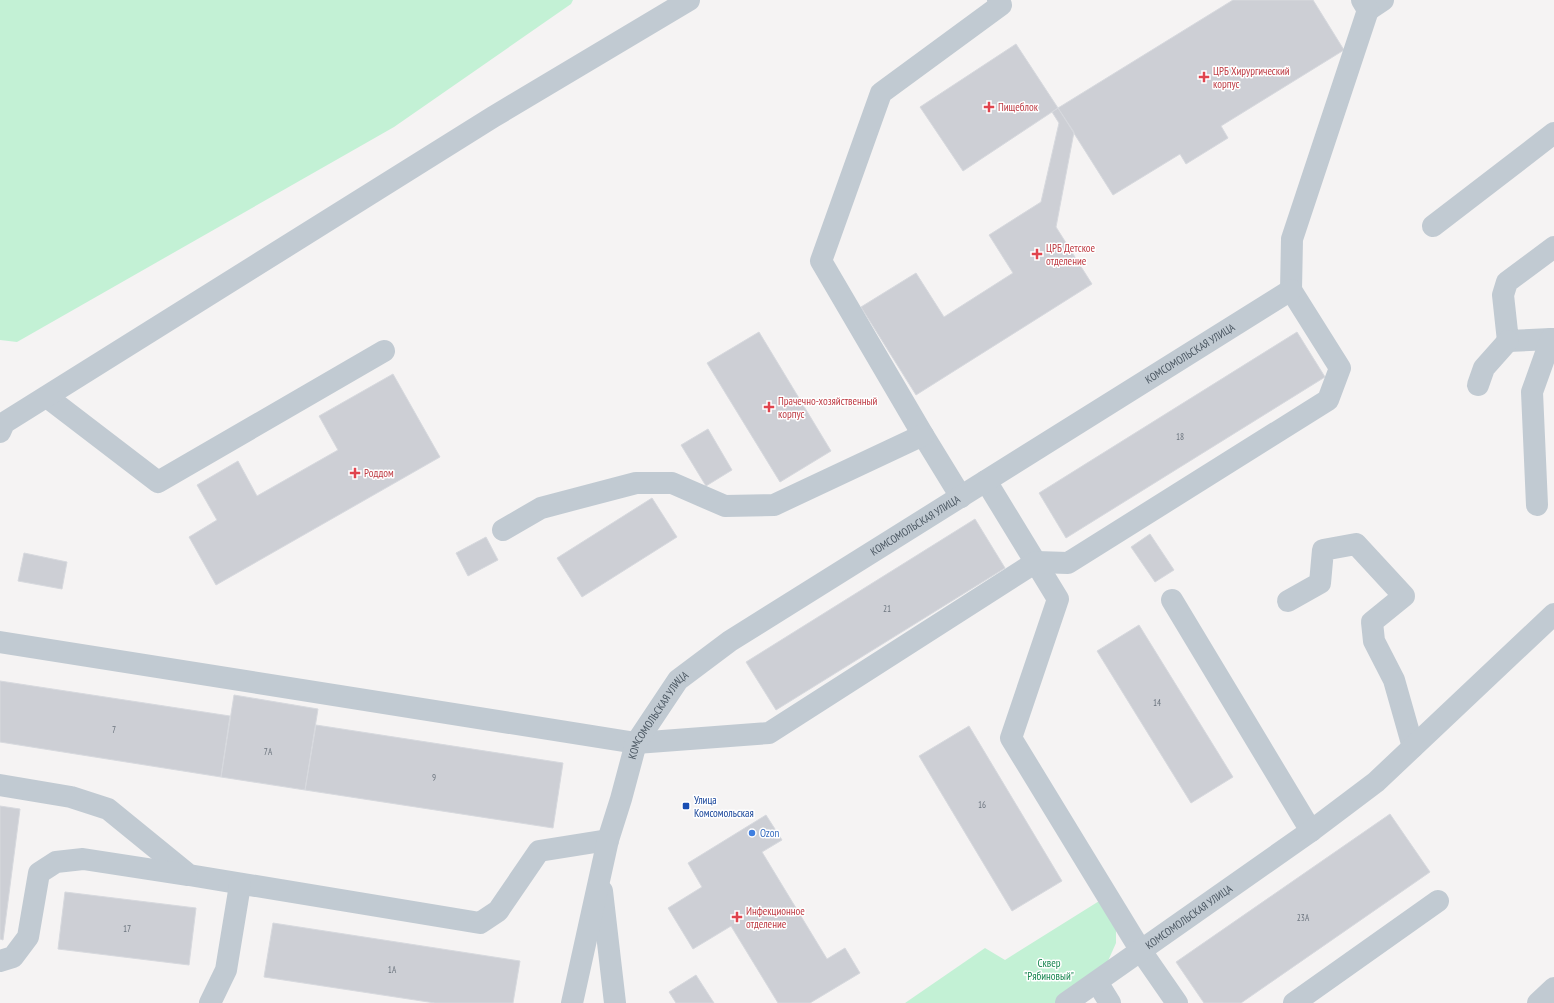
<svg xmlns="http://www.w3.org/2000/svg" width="1554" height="1003" font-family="'PT Sans Narrow',sans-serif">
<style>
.green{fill:#c3f1d5}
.building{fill:#cdcfd5;stroke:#d7d9de}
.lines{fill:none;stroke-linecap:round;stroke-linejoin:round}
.minor{stroke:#c1cad2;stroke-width:22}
.health-dot{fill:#e0444e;stroke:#fff;stroke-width:1.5}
.transit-dot{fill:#1a4fb4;stroke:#fff;stroke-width:1.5}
.shop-dot{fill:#3f7fe0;stroke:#fff;stroke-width:1.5}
.labels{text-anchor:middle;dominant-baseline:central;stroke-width:3;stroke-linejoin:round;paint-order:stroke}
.number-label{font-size:9px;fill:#6b747e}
.health-label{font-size:11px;fill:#be3a42;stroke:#fff;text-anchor:start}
.street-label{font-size:11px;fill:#4a5661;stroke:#fff}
.transit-label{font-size:11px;fill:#164399;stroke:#fff;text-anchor:start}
.shop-label{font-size:11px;fill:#366cbe;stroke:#fff;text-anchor:start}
.park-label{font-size:11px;fill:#17864f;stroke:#fff}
</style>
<rect width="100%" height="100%" fill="#f5f3f3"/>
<path class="green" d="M0,0H573L571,4L394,127L17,342L0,340Z
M1104,898L1116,921V943L1108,961L1056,1003H905L985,948L1005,960Z"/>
<path class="building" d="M1233,0H1313L1344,50L1221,126L1228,138L1186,164L1180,154L1113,195L1058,108Z
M1016,44L1058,108L963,171L920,107Z
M1058,108L1074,132L1056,227L1092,284L916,395L861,307L916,273L944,317L1013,273L989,235L1041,202L1059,123L1052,112Z
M759,332L831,451L780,482L707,363Z
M1297,332L1325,377L1066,538L1039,493Z
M393,374L440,457L216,585L189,537L217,520L197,485L238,461L257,496L338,450L319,416Z
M708,429L732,470L706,486L681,445Z
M652,498L677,537L582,597L557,558Z
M975,519L1005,568L776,710L746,662Z
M1150,534L1174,570L1155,582L1131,547Z
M486,537L498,560L468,576L456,553Z
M24,553L67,562L62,589L18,581Z
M1139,625L1233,777L1191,803L1097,651Z
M0,681L230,716L221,777L0,742Z
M234,695L318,709L305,790L221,777Z
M316,725L563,763L553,828L305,790Z
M969,726L1062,881L1012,911L919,756Z
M0,806L20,809L3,940L0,939Z
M1390,814L1430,872L1241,1003H1204L1176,962Z
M766,815L782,840L762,852L827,959L845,948L860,973L810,1003H778L731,926L693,949L668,908L702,887L688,863Z
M65,892L196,908L189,965L58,949Z
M273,923L520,961L513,1003H435L264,977Z
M696,975L714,1003H676L669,992Z"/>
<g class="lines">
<g class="minor">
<path d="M1368,10L1383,0"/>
<path d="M1433,226L1554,133"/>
<path d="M1291,290L1292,239L1368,10L1362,0"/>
<path d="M1551,339L1508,341L1503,295L1507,282L1554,247"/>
<path d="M1478,385L1484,368L1508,341"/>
<path d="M47,397L158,482L384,351"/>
<path d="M0,432L4,423L493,117L689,0"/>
<path d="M986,481L1058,599L1011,738L1141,951L1177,1003"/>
<path d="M961,497L923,435L821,261L881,93L1001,5L998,0"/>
<path d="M1537,505L1532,392L1551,339H1554"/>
<path d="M503,530L541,508L636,483H672L725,506L774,505L923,435"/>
<path d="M1172,600L1311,831"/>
<path d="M1288,601L1320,583L1323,550L1356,544L1404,596L1372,622L1374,641L1394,680L1413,747"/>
<path d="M0,642L636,743L769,733L1036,562L1068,563L1328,400L1340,368L1291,290"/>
<path d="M0,785L71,797L108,809L189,875L480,923L498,911L539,851L608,840"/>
<path d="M602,891L615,1003"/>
<path d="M0,961L13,957L28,937L39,873L56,862L83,859L187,875"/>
<path d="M1097,982L1110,1003"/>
<path d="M210,1003L226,970L240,885"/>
<path id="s1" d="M572,1003L608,840L621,799L636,743L678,680L730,641L1291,290"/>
<path id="s2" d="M1066,1003L1311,831L1376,782L1554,614"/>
<path d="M1294,1003L1438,901"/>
<path d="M1538,1003L1554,988"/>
</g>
</g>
<g class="health-dot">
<path d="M1202 71h4v4h4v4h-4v4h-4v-4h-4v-4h4z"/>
<path d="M987 101h4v4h4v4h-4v4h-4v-4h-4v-4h4z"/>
<path d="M1035 248h4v4h4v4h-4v4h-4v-4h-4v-4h4z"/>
<path d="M767 401h4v4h4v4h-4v4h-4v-4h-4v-4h4z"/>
<path d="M353 467h4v4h4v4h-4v4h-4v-4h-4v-4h4z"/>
<path d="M735 911h4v4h4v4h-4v4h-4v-4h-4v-4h4z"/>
</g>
<rect class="transit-dot" x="682" y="802" width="8" height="8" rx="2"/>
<circle class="shop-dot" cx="752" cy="833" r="4"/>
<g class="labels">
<g class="number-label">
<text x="1180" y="436">18</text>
<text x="887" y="608">21</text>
<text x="1157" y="702">14</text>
<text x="114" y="729">7</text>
<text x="268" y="751">7А</text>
<text x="434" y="777">9</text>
<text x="982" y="804">16</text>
<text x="1303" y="917">23А</text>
<text x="127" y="928">17</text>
<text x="392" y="969">1А</text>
</g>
<g class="health-label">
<text x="1213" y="71">ЦРБ Хирургический<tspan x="1213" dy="13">корпус</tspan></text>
<text x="998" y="107">Пищеблок</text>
<text x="1046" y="248">ЦРБ Детское<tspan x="1046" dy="13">отделение</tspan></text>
<text x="778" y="401">Прачечно-хозяйственный<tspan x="778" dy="13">корпус</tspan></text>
<text x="364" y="473">Роддом</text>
<text x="746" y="911">Инфекционное<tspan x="746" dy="13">отделение</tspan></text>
</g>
<g class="street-label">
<text stroke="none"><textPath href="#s1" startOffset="951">КОМСОМОЛЬСКАЯ УЛИЦА</textPath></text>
<text stroke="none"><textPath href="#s1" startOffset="627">КОМСОМОЛЬСКАЯ УЛИЦА</textPath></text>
<text stroke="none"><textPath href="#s1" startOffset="303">КОМСОМОЛЬСКАЯ УЛИЦА</textPath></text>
<text stroke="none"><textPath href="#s2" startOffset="150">КОМСОМОЛЬСКАЯ УЛИЦА</textPath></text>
</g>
<g class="transit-label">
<text x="694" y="800">Улица<tspan x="694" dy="13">Комсомольская</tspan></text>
</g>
<g class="shop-label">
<text x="760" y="833">Ozon</text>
</g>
<g class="park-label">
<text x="1049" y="963">Сквер<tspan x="1049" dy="13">"Рябиновый"</tspan></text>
</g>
</g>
</svg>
